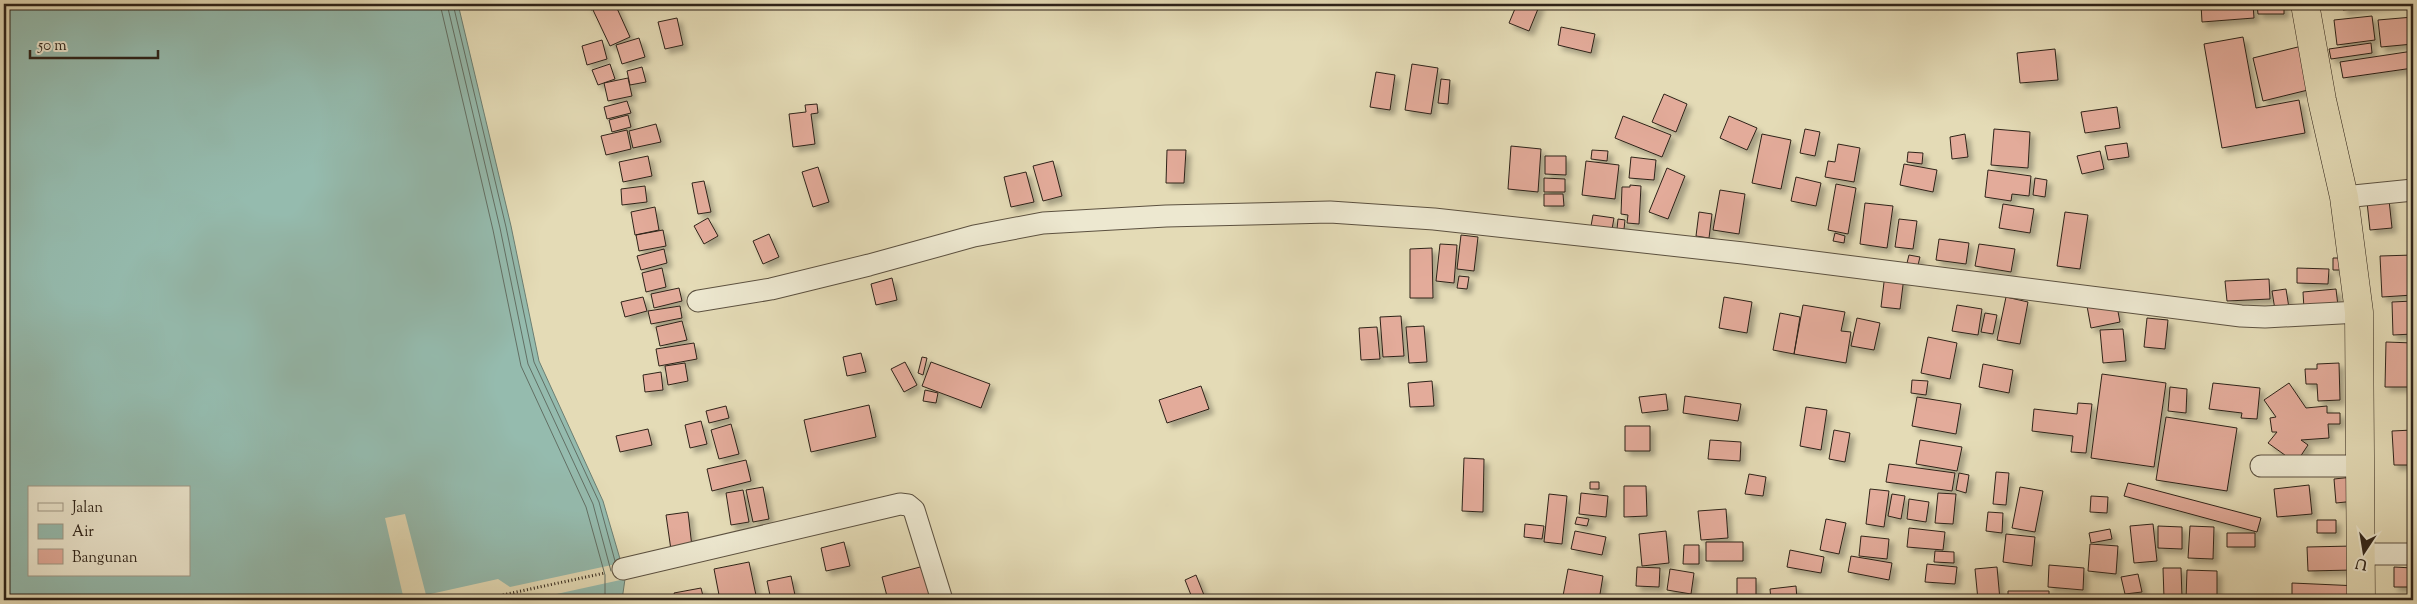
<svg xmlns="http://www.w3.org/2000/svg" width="2417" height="604" font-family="'Sorts Mill Goudy',serif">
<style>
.water{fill:#95bbae;stroke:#6c7e72;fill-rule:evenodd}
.pier{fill:#e4dbb6}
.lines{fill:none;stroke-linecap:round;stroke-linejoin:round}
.shore{stroke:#626f64;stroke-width:1}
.building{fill:#e3ab9a;stroke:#2e2319;filter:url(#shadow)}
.minor-casing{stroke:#5c5140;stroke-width:23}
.highway-casing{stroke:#2e2319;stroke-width:29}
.path{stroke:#2e2319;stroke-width:3;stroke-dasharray:1 2.5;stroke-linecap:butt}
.minor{stroke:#ede8d0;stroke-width:21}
.highway{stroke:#e4dbb6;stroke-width:28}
</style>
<defs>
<filter id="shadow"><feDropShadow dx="4.5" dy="4.5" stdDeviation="2.5" flood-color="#0004"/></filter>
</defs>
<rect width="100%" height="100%" fill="#e4dbb6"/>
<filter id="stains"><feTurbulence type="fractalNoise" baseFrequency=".004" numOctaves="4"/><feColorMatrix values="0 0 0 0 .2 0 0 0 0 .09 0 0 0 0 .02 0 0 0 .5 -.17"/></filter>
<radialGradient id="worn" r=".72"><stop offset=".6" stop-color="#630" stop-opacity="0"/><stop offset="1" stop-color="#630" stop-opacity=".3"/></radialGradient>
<path class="water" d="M4,4H458L511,226L539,361L603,501L623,569L625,579L622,600H4ZM29,488H189V575H29Z"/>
<path class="pier" d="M405,514L426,595L498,579L510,587L621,563L625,579L529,600H404L385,518Z"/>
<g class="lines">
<path class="shore" d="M440,4L493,230L521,366L586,507L605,575V600
M447,4L500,228L528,364L593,504L611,571
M453,4L506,227L534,362L599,502L615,561"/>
</g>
<path class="building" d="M588,4H605L591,10Z
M607,4H615L630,37L610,46L593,10Z
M1517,4H1540L1529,31L1509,23Z
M2201,4H2253L2254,18L2202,22Z
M2257,4H2284V14H2258Z
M2342,4H2393L2343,10Z
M2372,16L2375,40L2337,45L2334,20Z
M2413,17V44L2381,47L2378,20Z
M677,18L683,45L665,49L658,22Z
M1561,27L1595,34L1591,53L1558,45Z
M2243,37L2256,108L2299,100L2305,133L2222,148L2204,44Z
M639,38L645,57L622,64L616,45Z
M602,40L607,59L587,65L582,46Z
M2371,43L2372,53L2331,59L2329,49Z
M2302,46L2312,89L2263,101L2253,58Z
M2055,49L2058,80L2020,83L2017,53Z
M2413,51V68L2343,78L2340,62Z
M610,64L615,79L598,85L592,70Z
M1412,64L1438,68L1431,114L1405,110Z
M642,67L646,82L630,85L627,71Z
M1376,72L1395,75L1390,110L1370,107Z
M628,78L632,96L608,101L604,83Z
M1441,79L1450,80L1448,104L1438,103Z
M1664,94L1687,104L1676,132L1652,122Z
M627,101L631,113L607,119L604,107Z
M817,104L818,113L811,114L815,144L793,147L789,114L806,112L805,105Z
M2117,107L2120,128L2085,133L2081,112Z
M628,115L631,127L612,132L609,120Z
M1623,116L1671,135L1662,157L1615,138Z
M1729,116L1757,128L1747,150L1720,138Z
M656,124L661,142L633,148L629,131Z
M1805,129L1820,132L1815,156L1800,153Z
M1994,129L2030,132L2028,168L1991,165Z
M627,130L631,149L606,155L601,136Z
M1762,134L1791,140L1781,189L1752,183Z
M1965,134L1968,157L1952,159L1950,137Z
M2127,143L2129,157L2108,160L2105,146Z
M1838,144L1860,148L1854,182L1825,177L1828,161L1835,162Z
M1511,146L1541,149L1538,192L1508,189Z
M1167,150H1186L1184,183H1166Z
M1592,150L1608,151L1607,161L1591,159Z
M2100,151L2104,169L2082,174L2077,156Z
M1908,152L1923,153L1922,164L1907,162Z
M648,156L652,176L623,182L619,162Z
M1545,156H1566V175L1545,174Z
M1631,157L1656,160L1654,180L1629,178Z
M1053,161L1062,196L1043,201L1033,166Z
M1586,161L1619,165L1615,199L1582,195Z
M1904,164L1937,170L1933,192L1900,185Z
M818,167L829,202L813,207L802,172Z
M1667,168L1685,176L1668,219L1649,212Z
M1988,170L2031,176L2029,196L2012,194L2011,201L1985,197Z
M1026,172L1034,202L1011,207L1004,177Z
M1796,177L1821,183L1816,206L1791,201Z
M1544,178L1565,179V192H1544Z
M2035,178L2047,180L2045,197L2033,195Z
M704,181L711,212L698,214L692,183Z
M1836,184L1856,188L1848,234L1828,230Z
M1630,185L1641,186L1639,224L1627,223L1628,215L1621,214L1622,187H1630Z
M645,186L647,202L622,205L621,189Z
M1720,190L1745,194L1739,234L1713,230Z
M1544,194H1563L1564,206H1544Z
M2389,200L2392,228L2370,230L2367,202Z
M1865,203L1893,206L1887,248L1860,244Z
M2003,204L2034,209L2030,233L1999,228Z
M655,207L659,230L635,235L631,212Z
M1699,212L1712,214L1709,238L1696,236Z
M2065,212L2088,215L2080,269L2057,266Z
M1593,215L1614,218L1612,229L1591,226Z
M708,218L718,236L704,244L694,226Z
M1618,219L1625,220L1624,229H1617Z
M1899,219L1917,221L1913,249L1895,247Z
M663,230L666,246L639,251L636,235Z
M1835,233L1845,236L1844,243L1833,241Z
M769,234L779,257L763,264L753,241Z
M1461,235L1478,237L1474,271L1457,269Z
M1939,239L1969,243L1966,264L1936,260Z
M1440,244L1457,245L1454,283L1436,281Z
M1979,244L2015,249L2011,272L1975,266Z
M1432,248L1433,298H1410V249Z
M664,249L667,263L641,270L637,256Z
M1909,255L1920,257L1918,265L1907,263Z
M2413,255V295L2382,297L2380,256Z
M2333,258H2341L2340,270H2333Z
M662,268L666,287L646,292L642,273Z
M2297,268L2329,269L2328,284L2297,283Z
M1885,274L1904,277L1900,309L1881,307Z
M1459,276L1469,277L1467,289L1457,288Z
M892,278L897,300L876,305L871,284Z
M2269,279L2270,299L2227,301L2225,281Z
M679,288L682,301L654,308L651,294Z
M2286,289L2289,308L2275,310L2272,291Z
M2336,289L2338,306L2304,309L2303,292Z
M643,297L647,311L625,317L621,302Z
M1724,297L1752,302L1747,333L1719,328Z
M2006,297L2028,302L2020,344L1997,340Z
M2116,301L2120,322L2091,328L2087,306Z
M2413,301V334L2393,335L2392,302Z
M1803,305L1845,312L1841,331L1851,332L1846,363L1794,354Z
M1957,305L1982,309L1978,335L1952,331Z
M680,306L682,318L651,324L648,311Z
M1780,313L1800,317L1794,354L1773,350Z
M1985,313L1997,315L1993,334L1981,332Z
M1401,316L1404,356L1383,357L1380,317Z
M1857,318L1880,323L1874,350L1851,346Z
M2147,318L2168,320L2165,349L2144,347Z
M682,321L687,340L660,346L656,327Z
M1424,326L1427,362L1409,363L1406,327Z
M1377,327L1380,359L1361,360L1359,328Z
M2123,329L2126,361L2103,363L2100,330Z
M1928,337L1957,343L1950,379L1921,373Z
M2386,342L2413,343V387H2385Z
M694,343L697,359L659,366L656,349Z
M861,353L866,372L847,376L843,357Z
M922,357L927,358L923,375L918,373Z
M905,362L917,385L904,392L891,369Z
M931,362L990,384L981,408L922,386Z
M685,363L688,381L668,385L665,366Z
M2339,363L2340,400L2318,401L2317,384H2306L2305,369H2317V364Z
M1983,364L2013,370L2009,393L1979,387Z
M661,372L663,390L645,392L643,375Z
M2102,374L2166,383L2154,467L2091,458Z
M1912,380L1928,381L1926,395L1911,393Z
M1432,381L1434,406L1410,407L1408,383Z
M2213,383L2260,388L2257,419L2241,418L2242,413L2209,409Z
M2289,383L2306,408L2327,406V413H2340V424H2328L2329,438L2301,440L2308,445L2296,463L2268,443L2277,432H2272L2270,418L2276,417L2264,400Z
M1201,386L1209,409L1167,423L1159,400Z
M2170,387L2187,389L2186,413L2168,411Z
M925,390L938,393L936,403L923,401Z
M1666,394L1668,410L1642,413L1639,397Z
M1685,396L1741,404L1738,421L1683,413Z
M1917,397L1961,404L1956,434L1912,426Z
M2078,403L2092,404L2086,453L2071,452L2073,436L2032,431L2034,409L2077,414Z
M869,405L876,437L811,452L804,420Z
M726,406L729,418L709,423L706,411Z
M1806,407L1827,410L1821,450L1800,446Z
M2166,417L2237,428L2227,491L2156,480Z
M701,421L707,444L690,448L685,425Z
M731,424L739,454L719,459L711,430Z
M1625,426H1650V451H1625Z
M648,429L652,445L620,452L616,436Z
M1834,430L1850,433L1845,462L1829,459Z
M2413,430V465H2394L2392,431Z
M1710,440L1741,442L1740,461L1708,459Z
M1920,440L1962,447L1957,471L1916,464Z
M1464,458L1484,459L1483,512L1462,511Z
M746,460L751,481L712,491L707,469Z
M1889,464L1955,473L1952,491L1886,482Z
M1996,472L2009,473L2006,505L1993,504Z
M1959,473L1969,475L1966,493L1956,490Z
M1749,474L1766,477L1763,496L1745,494Z
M2353,477L2355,501L2336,503L2334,479Z
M1590,482H1599V489H1590Z
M2128,483L2261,518L2257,532L2124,496Z
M2309,485L2312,514L2277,517L2274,489Z
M1624,486H1646L1647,516L1624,517Z
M763,487L769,519L753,522L746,490Z
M2020,487L2043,491L2035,532L2012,528Z
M1870,489L1889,491L1884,527L1866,524Z
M743,490L749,522L731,525L726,493Z
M1581,493L1608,496L1606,517L1579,514Z
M1938,493L1956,494L1953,524L1935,523Z
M1549,494L1567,496L1562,544L1544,542Z
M1892,494L1905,496L1901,519L1888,516Z
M2091,496L2108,497L2107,513L2090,512Z
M1909,499L1929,502L1926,522L1907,519Z
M1726,509L1728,538L1701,540L1698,511Z
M688,512L692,547L671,550L666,515Z
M1988,512L2003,513L2002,533L1986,531Z
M1577,517L1589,519L1587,526L1575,524Z
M1826,519L1846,523L1839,554L1820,550Z
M2317,520H2336V533H2317Z
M1525,524L1544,526L1542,539L1524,537Z
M2153,524L2157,561L2134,563L2130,526Z
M2158,526L2182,527V549L2158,548Z
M2190,526L2214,527L2213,559L2188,558Z
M1909,528L1945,532L1943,550L1907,547Z
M2110,529L2112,539L2091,543L2089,533Z
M1575,531L1606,537L1602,555L1571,549Z
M1666,531L1669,563L1642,566L1639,534Z
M2227,533H2255V547H2227Z
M2006,534L2035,537L2032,566L2003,562Z
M1861,536L1889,539L1887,559L1859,556Z
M844,542L850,566L826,571L821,548Z
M1706,542H1743V561H1706Z
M2090,544L2118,546L2116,574L2088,571Z
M1684,545H1699V564H1683Z
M2353,546V570L2308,571L2307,547Z
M1790,550L1824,557L1821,573L1787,567Z
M1935,551L1954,552V563L1934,562Z
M1851,556L1892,563L1889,580L1848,572Z
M749,562L757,600H720L714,569Z
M1927,564L1957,567L1955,584L1925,582Z
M2049,565L2084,568L2083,590L2048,587Z
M924,566L933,599L888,600L882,577Z
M1637,567L1660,568L1659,587L1636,586Z
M1997,567L2000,600H1978L1975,569Z
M2394,567L2413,568V587H2394Z
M2163,568H2181L2182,598H2164Z
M1568,569L1603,576L1599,600L1563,596Z
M1670,569L1694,573L1691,594L1667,590Z
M2187,570L2217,571V600H2186Z
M2138,574L2142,592L2125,594L2121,577Z
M1196,575L1204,595L1193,600L1185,580Z
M791,576L796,600H771L767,581Z
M1737,578H1756V600H1737Z
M2292,583L2359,586L2358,600H2292Z
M1796,586L1797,600H1771L1770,589Z
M701,588L704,600H676L674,593Z
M2008,591H2049V600H2008Z"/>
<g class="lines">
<defs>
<path id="minor" d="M2344,197L2413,190
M698,301L771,289L869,265L974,236L1043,223L1166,216L1330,212L1434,219L1743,253L2241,316L2265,317L2359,312
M2261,466H2360
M2360,554H2413
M623,569L900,504L908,505L914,510L942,600"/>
<path id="highway" d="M2305,4L2322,100L2344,197L2359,312L2361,600"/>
</defs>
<use href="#minor" class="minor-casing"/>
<use href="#highway" class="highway-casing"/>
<path class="path" d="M479,600L605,573"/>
<use href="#minor" class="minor"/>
<use href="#highway" class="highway"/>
</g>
<rect width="2417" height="604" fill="none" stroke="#e4dbb6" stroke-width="20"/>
<rect x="5" y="5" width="2407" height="594" fill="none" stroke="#2e2319" stroke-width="2.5"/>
<rect x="10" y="10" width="2397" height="584" fill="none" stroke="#2e2319"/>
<rect x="28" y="486" width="162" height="90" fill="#ede8d0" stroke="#a19987"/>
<rect x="38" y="503" width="25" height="8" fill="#ede8d0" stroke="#a19987"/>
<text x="72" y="512" font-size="15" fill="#2e2319">Jalan</text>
<rect x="38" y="524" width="25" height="15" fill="#95bbae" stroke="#a19987"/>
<text x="72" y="536" font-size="15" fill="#2e2319">Air</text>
<rect x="38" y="549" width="25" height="15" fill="#e3ab9a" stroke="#a19987"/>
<text x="72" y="562" font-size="15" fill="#2e2319">Bangunan</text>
<g transform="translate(2364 552) rotate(192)" stroke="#ede8d0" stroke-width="4" paint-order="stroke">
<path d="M0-4L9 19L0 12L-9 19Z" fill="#2e2319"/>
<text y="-8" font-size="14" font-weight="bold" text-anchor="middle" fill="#2e2319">U</text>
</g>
<path d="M30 50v8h128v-8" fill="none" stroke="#2e2319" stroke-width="2.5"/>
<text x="38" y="50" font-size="15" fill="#2e2319" stroke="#ede8d0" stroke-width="4" paint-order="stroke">50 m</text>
<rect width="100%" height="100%" filter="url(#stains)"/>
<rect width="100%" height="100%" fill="url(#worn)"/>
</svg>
